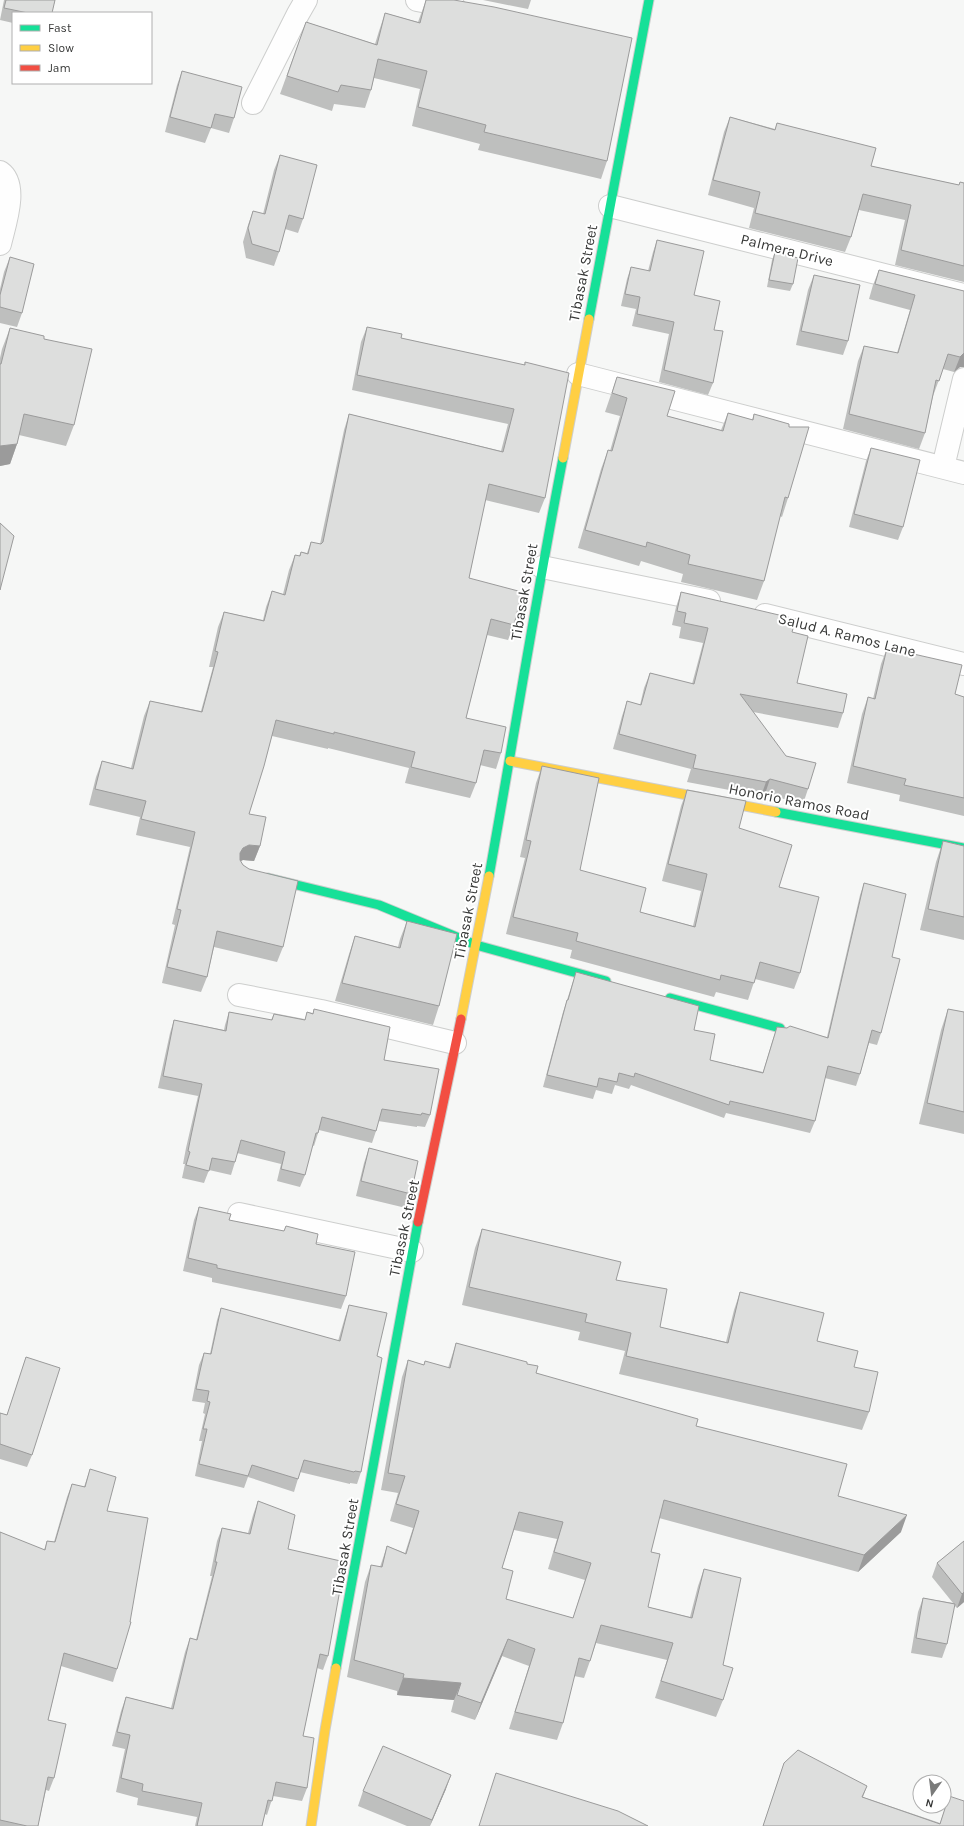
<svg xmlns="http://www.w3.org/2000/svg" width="964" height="1826" font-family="Karla,sans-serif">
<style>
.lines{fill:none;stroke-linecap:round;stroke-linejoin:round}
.street-casing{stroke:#cdcecd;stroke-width:24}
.fast-casing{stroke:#cdcecd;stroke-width:11}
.slow-casing{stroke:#cdcecd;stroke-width:11}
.jam-casing{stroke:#cdcecd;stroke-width:11}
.street{stroke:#fefefe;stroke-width:22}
.fast{stroke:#16e098;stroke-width:9}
.slow{stroke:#ffcf43;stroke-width:9}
.jam{stroke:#f24e42;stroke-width:9}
.wall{fill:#bebfbe;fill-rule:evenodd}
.shaded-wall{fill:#9b9b9b}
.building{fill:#dddedd;stroke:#9b9b9b;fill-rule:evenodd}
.labels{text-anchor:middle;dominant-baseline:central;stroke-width:4;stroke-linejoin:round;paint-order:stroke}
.street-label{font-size:15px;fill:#373837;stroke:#fff}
</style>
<rect width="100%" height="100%" fill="#f6f7f6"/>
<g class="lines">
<defs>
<path id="street" d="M417,0L454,7
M253,103L298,14L306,0
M0,172C19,185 4,226 0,244
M610,206L964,295
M578,374L964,473
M943,467L964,379
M542,567L709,601
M765,615L964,664
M239,995L321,1011L455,1043
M239,1214L412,1251"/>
<path id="fast" d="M589,319L649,0
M776,812L964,848
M489,876C514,737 536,597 563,458
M268,878L379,905L476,945L606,981
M670,998L780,1028
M336,1668L418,1222"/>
<path id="slow" d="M563,458L589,319
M510,761L776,812
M461,1019L489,876
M311,1826L325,1730L336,1668"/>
<path id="jam" d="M418,1222L461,1019"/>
</defs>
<use href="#street" class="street-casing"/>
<use href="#fast" class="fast-casing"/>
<use href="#slow" class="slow-casing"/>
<use href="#jam" class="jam-casing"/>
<use href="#street" class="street"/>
<use href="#fast" class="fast"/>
<use href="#slow" class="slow"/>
<use href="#jam" class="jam"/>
</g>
<path class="wall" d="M4,0H55L52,13H13V23L0,20Z
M426,0H454L607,161L601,179L478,150L480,144L412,126L420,89L374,78L371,90L365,108L334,104L332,111L280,94L306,22L375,44L379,31L385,13L418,22Z
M483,0H531L528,9Z
M182,71L234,118L229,133L211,128L205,143L165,132L177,85Z
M730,117L775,129L777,123L871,166L959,185L960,182L964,183V282L895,265L905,220L859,210L851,237L845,252L749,228L754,208L708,195L724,132Z
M280,155L303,219L298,233L285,229L279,252L274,266L246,258L243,242L248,225L253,211L263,214L274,170Z
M657,240L694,295L714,330L713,383L708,395L659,382L669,334L632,326L636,309L621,306L627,279L631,267L648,271L653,252Z
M775,252L793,284L790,291L767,287L772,260Z
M10,257L22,313L17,327L0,323V289L4,272Z
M879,270L964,291L960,367L954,372L943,369L933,396L925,433L919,449L843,429L858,361L864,346L897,353L910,310L869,299L873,285Z
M814,275L848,341L843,355L796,345L808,290Z
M367,327L401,338L524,365L525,362L545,498L539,513L485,500L469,578L514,625L508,640L487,635L466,718L501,753L496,769L480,765L476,783L470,798L405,783L409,768L328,748V749L272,736L249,814L260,846L254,861L243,860L240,861L283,947L277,962L214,947L207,977L201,992L162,983L175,925L172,924L190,847L136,835L140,817L89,805L96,777L102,761L131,768L144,716L150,701L201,711L213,667H209L218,627L224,612L263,620L266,607L272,591L283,594L289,570L295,555L299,556L301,552L307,553L311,542L320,544L344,430L349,414L501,451L508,424L352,390L361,342Z
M10,328L44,339L74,425L66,446L19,435L17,444L10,464L0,466V358L2,349Z
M617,377L667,416L721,430L728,413L752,420L754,414L788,498L782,517L780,516L764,581L757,600L681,582L683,574L641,561L639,566L578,548L601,469L608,450L610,451L620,416L605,412Z
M871,448L903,527L898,540L849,527L866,461Z
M681,592L792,632L797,683L843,713L838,728L753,712L808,789L803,804L765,794L761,796L687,782L691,769L613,749L622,716L627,701L640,705L644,688L650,673L692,684L703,643L679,638L681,627L672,625L676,607Z
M887,648L955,694L964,697V816L899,801L900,795L847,783L862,714L868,697L873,699L881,664Z
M542,766L580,870L640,912L693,926L701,891L662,881L681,806L687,790L739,828L779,887L800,973L794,989L755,979L748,1000L716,992L714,997L570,958L572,950L506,934L525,858L520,857L536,783Z
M943,841L964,846V940L920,930L936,862Z
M864,883L892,957L881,1033L877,1045L869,1043L860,1074L856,1086L825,1078L815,1121L810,1133L726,1113L724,1118L631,1085L629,1089L615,1085L612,1094L596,1090L593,1099L543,1087L563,1012L567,1000L576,972L694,1030L710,1060L763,1072L773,1039L777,1027L827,1037L860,895Z
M407,921L439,1006L433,1025L335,1001L349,954L355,936L398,947L400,939Z
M314,1009L384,1060L430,1115L425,1127L417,1126V1127L378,1121L376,1131L372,1143L319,1130L314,1146L312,1145L305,1175L300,1187L277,1181L281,1164L237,1153L235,1162L231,1175L209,1170L204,1183L182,1178L185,1164H183L186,1148L198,1096L158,1088L170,1033L174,1020L224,1030L225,1025L229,1012L271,1020L274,1014L305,1020L307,1012L313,1013Z
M948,1009L964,1012V1134L919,1124L941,1030Z
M369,1148L411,1194L406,1208L356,1196L364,1163Z
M199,1207L229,1220L284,1231L286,1226L346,1296L341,1309L212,1282V1278L183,1271L194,1220Z
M482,1229L616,1280L660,1327L726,1342L734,1310L740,1292L817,1341L854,1367L869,1412L862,1430L619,1374L625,1351L578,1340L580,1332L462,1305L475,1248Z
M349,1305L377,1356L361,1472L357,1484L350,1483V1484L300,1472L294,1492L248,1477L244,1488L195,1476L202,1441H199L205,1414L203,1413L205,1403L192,1401L199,1365L204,1353L210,1354L217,1320L221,1308L338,1341L345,1317Z
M456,1343L527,1364L536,1373L696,1426L838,1496L901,1532L858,1572L659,1518L651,1552L648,1607L690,1617L698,1586L704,1569L723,1665V1700L716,1717L655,1698L667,1660L596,1643L590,1661L584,1678L574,1676L563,1723L557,1740L509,1729L529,1666L502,1656L475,1720L451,1712L454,1700L397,1695V1691L347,1677L365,1582L371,1565L380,1567L387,1546L405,1553L413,1528L390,1521L398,1493L381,1490L402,1377L408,1360L424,1365L448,1368ZM514,1530L557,1539L548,1569L585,1580L573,1618L506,1599L502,1568Z
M26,1357L32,1455L27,1467L0,1459V1413L7,1415Z
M90,1469L107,1511L117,1669L113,1682L61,1666L48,1720L54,1778L49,1791L46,1790L38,1826H0V1532L44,1550L47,1541L54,1542L67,1497L72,1484L84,1487Z
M258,1501L288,1549L328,1656L323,1670L317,1668L303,1736L307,1788L302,1801L273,1796L267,1815L265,1814L262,1826H195L197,1817L137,1805L138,1798L116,1792L125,1749L112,1746L121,1711L126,1697L171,1708L185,1652L190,1638L196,1640L212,1576H210L217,1541L222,1528L248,1533L253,1515Z
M964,1541V1602L957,1608L954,1605L947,1644L942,1658L911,1653L918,1612L923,1598L953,1603L932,1577L937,1563Z
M784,1763L867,1786L863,1797L940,1823L949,1796L964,1826H763Z
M446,1789L430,1826H407L358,1806L363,1791Z"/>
<path class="shaded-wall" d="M964,353V367H960L954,372L960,357Z
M17,444L10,464L0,466V446Z
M770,779L765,794L761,796L766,782Z
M249,845L260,846L254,861L243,860L237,863L240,853L243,848Z
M907,1515L901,1532L858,1572L864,1555Z
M964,1592V1602L957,1608L962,1594Z
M508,1639L502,1656L475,1720L481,1703Z
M403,1678L461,1683L454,1700L397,1695Z
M451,1775L446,1789L430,1826L432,1820Z"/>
<path class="building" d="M6,0H55L52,13H28L4,8Z
M426,0H454L494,7L632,38L607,161L484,132L486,125L418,107L427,71L378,59L371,90L341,85L338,92L287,76L306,22L377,45L385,13L420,23Z
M182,71L242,87L234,118L215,114L211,128L170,117Z
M730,117L775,130L777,123L876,148L871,166L959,185L960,182L964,183V266L901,250L911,205L863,194L851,237L755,213L760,192L713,180Z
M280,155L317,165L303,219L289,215L279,252L252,244L248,228L253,211L265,214Z
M657,240L704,251L694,295L720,301L714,330L723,331L713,383L664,370L674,322L637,314L640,297L625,294L631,267L650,271Z
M775,252L798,258L793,284L769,280Z
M10,257L34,264L22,313L0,307V295Z
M879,270L964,291V353L960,357L948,354L939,381L936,380L925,433L849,414L864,346L898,353L915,295L875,284Z
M814,275L860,285L848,341L801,331Z
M367,327L402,334L401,338L525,365V362L569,373L545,498L489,484L469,578L522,592L514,625L491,619L466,718L506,727L501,753L484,750L476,783L411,767L415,752L334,732V734L276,720L264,766L249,814L266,817L260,846L249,845L243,848L240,853V860L243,865L249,869L298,881L283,947L217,931L207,977L167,967L181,910L177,909L195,832L141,819L146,801L95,789L102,761L133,769L150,701L202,712L218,652L215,651L224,612L264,621L272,591L285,595L295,555L300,556L301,552L308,554L311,542L321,544L323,542L349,414L503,452L514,409L357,375Z
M10,328L44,336V339L92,349L74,425L24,414L17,444L0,446V364H1Z
M617,377L675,391L667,416L723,431L728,413L753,420L754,414L789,424V427H809L788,498L785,497L764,581L688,564L690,555L647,542L646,547L585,530L608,450L612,451L627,398L612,393Z
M871,448L920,460L903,527L854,514Z
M0,523L14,536L0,590Z
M681,592L796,619L792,632L808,636L797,683L847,694L843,713L740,694L786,756L816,763L808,789L770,779L766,782L693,768L696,755L619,734L627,701L641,705L650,673L694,684L708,628L684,623L686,613L677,611Z
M887,648L962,665L955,694L964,697V798L904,785L906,779L853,766L868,697L875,699Z
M542,766L599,778L580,870L646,888L640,912L695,927L707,874L668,864L687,790L746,801L739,828L792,845L779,887L819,897L800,973L760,962L754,983L721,975L720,980L576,941L578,933L513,917L531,841L526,840Z
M943,841L964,846V917L928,909Z
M864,883L906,894L892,957L900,959L881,1033L872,1030L860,1074L828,1066L815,1121L730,1101L729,1105L635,1073L634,1077L619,1073L617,1082L599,1078L597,1087L547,1075L567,1000H568L576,972L699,1006L694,1030L715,1034L710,1060L763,1073L777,1027L787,1028L790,1026L828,1038Z
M407,921L457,934L439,1006L342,983L355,936L400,948Z
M314,1009L390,1027L384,1060L439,1069L430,1115L422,1113L421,1115L382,1109L376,1131L322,1117L318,1133H316L305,1175L281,1169L285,1152L241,1140L235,1162L212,1158L209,1171L186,1165L190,1152L188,1151L191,1136L202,1084L163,1076L174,1020L226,1031L229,1012L272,1020L274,1014L305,1020L307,1012L313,1014Z
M948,1009L964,1012V1112L927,1103Z
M369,1148L418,1161L411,1194L361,1181Z
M199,1207L231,1214L229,1220L284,1231L286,1226L318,1234L316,1244L355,1252L346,1296L217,1268V1265L188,1258Z
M482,1229L621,1262L616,1280L667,1289L660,1327L728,1343L740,1292L824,1313L817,1341L858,1351L854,1367L878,1372L869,1412L626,1356L631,1333L585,1322L587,1314L469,1287Z
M349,1305L387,1313L377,1356L382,1358L361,1472L355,1471L354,1472L304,1460L298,1479L252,1465L248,1476L199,1464L207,1429H203L210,1402L207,1401L209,1391L196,1389L204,1353L211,1354L221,1308L340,1341Z
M456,1343L527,1362V1364L538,1366L536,1373L698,1419L696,1426L847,1464L838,1496L907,1515L864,1555L664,1500L651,1552L660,1554L648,1607L692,1618L704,1569L741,1578L723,1665L733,1668L723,1700L661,1681L673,1643L601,1625L590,1661L579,1658L563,1723L515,1712L535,1649L508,1639L481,1703L457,1695L461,1683L403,1678L404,1674L354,1660L371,1565L382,1567L387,1546L406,1554L419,1511L396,1504L405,1476L388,1473L408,1360L424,1365L425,1361L450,1368ZM519,1512L563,1522L554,1552L591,1563L573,1618L506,1599L513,1571L502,1568Z
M26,1357L60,1368L32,1455L0,1444V1413L7,1415Z
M90,1469L116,1477L107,1511L148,1518L130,1622H131L117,1669L64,1653L48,1720L66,1724L54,1778L48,1777L38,1826H27L0,1820V1532L45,1550L47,1541L55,1542L72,1484L85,1487Z
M258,1501L295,1515L288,1549L345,1562L328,1656L320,1654L303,1736L314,1738L307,1788L276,1782L272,1801L268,1800L262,1826H197L202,1803L142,1791L143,1784L121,1778L130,1735L117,1732L126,1697L173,1709L190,1638L197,1640L217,1562H215L222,1528L250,1534Z
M964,1541V1592L962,1594L937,1563Z
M923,1598L955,1604L947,1644L916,1638Z
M383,1746L451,1775L432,1820L363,1791Z
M798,1750L867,1786L862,1797L940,1824L949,1796L964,1801V1826H763L784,1763Z
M496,1773L618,1811L648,1826H479Z"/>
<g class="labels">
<g class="street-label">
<text transform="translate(787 250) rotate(14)">Palmera Drive</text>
<text transform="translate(583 273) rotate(-79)">Tibasak Street</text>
<text transform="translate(524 592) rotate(-80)">Tibasak Street</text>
<text transform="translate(847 635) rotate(14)">Salud A. Ramos Lane</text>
<text transform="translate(799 802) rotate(11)">Honorio Ramos Road</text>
<text transform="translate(468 911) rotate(-79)">Tibasak Street</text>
<text transform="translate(404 1228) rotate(-78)">Tibasak Street</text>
<text transform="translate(345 1547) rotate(-80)">Tibasak Street</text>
</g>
</g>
<rect x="12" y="12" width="140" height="72" fill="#ffffff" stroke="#afafaf"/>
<rect x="20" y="25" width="20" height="6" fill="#16e098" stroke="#afafaf"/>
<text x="48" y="32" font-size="12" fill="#373837">Fast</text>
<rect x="20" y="45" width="20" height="6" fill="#ffcf43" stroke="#afafaf"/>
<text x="48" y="52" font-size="12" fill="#373837">Slow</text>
<rect x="20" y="65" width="20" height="6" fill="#f24e42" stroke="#afafaf"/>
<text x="48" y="72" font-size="12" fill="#373837">Jam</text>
<g transform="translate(932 1794) rotate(194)"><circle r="19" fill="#ffffff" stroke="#afafaf"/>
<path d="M0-3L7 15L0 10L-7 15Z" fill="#7a7b7a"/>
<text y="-6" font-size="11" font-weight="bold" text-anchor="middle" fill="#373837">N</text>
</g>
</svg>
